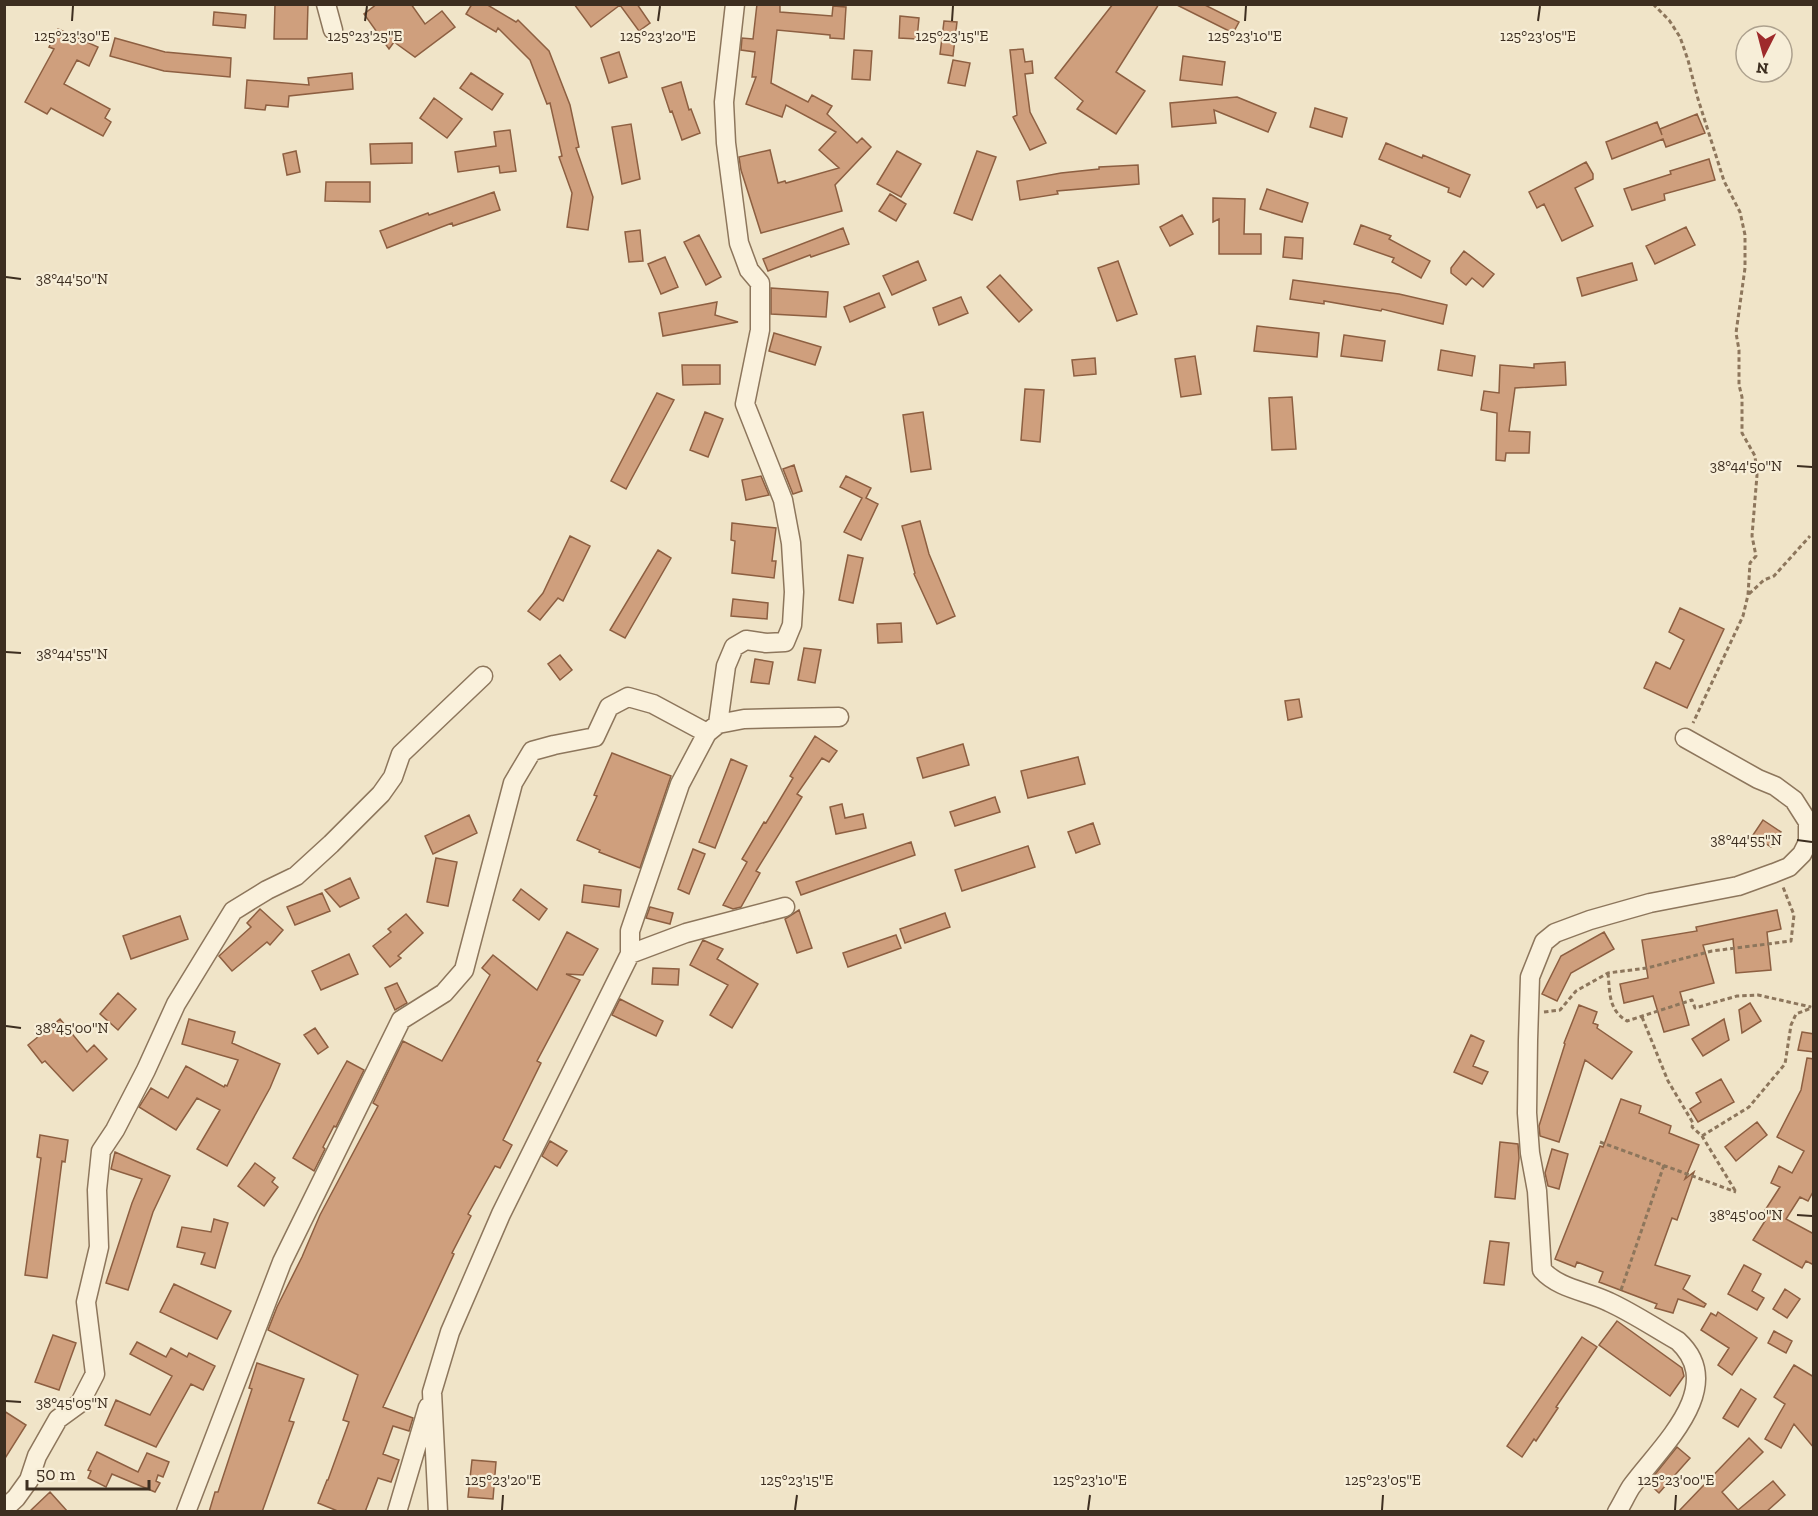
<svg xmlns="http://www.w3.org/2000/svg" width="1818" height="1516" font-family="'Zilla Slab',serif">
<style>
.building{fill:#cf9f7d;stroke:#8d5f41;stroke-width:1.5}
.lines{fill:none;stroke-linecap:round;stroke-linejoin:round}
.minor-casing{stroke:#8d765c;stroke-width:21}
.path{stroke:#8d765c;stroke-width:3;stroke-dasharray:4.5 3;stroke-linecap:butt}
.minor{stroke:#faf1dc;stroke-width:18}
.ticks{fill:none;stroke:#3d2e20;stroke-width:2}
.ticks-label{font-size:15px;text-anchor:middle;fill:#3d2e20;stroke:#f7eed8;stroke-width:4.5;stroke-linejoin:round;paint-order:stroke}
</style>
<rect width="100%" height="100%" fill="#f0e4c8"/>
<path class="building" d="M275,4H308L307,39H274Z
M377,4H411L425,24L442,11L455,27L415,57L394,42L389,49L364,14Z
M472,4H486L516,22L518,20L549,51L570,105L579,147L576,148L593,197L588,230L567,227L572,193L559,157L562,156L550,103L547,104L530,60L498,28L496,32L466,14Z
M574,4H637L650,23L639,31L620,5L591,27Z
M757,4H780V12L832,16L833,6L846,7L844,39L830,38V35L777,30L771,83L808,102L812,95L832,106L827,114L857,143L862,138L871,147L835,185L842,211L761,233L741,170L739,157L770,150L778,183L785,181L786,183L839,168L819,150L836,132L786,105L782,117L746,104L756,77H752L755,52L741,50L742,38L753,39Z
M1113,4H1159L1116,72L1145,91L1116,134L1077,109L1083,101L1055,78Z
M1175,4H1203L1239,22L1233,33Z
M214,12L246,15L245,28L213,25Z
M900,16L919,18L917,39L899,38Z
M944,21L957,22L953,56L940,54Z
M58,29L98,47L89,66L77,60L64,84L110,109L105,118L111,122L103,136L51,108L47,114L25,102L54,49L49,47Z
M115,38L165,52L231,58L230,77L164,71L110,56Z
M1023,49L1025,62L1032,61L1033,73L1025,74L1030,112L1046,143L1030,150L1013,117L1017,115L1010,50Z
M854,50L872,51L870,80L852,79Z
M619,52L627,77L609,83L601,58Z
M1183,56L1225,62L1222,85L1180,80Z
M953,60L970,63L965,86L948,83Z
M352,73L353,89L289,96L288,107L266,105L265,110L245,108L247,80L309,85L308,78Z
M471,73L503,94L492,110L460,88Z
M681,82L689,110L691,109L700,133L682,140L672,111L670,112L662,88Z
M1237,97L1276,113L1268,132L1214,110L1216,123L1172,127L1170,103Z
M434,98L462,119L447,138L420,118Z
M1315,108L1347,118L1342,137L1310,127Z
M1697,114L1705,133L1666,147L1663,139L1612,159L1606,142L1657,122L1662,135L1660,129Z
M631,124L640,179L622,184L612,127Z
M510,130L516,171L500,173L499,166L458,172L455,152L496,146L494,132Z
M412,143V163L371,164L370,144Z
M1386,143L1422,158L1423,155L1470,175L1460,197L1448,192L1449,188L1379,159Z
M296,151L300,172L287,175L283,154Z
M897,151L921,164L901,197L877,184Z
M977,151L996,157L972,220L954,213Z
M1709,159L1715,180L1664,194L1665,200L1632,210L1624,189L1671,174L1670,171Z
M1586,162L1593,174V179L1575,188L1593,226L1562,241L1544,204L1537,208L1529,192Z
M1138,165L1139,184L1057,191L1058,194L1020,200L1017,181L1061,173L1099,169V167Z
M326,182H370V202L325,201Z
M1267,189L1308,203L1302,222L1260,209Z
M494,192L500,210L453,226L452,223L387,248L380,231L428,213L429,215Z
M890,194L906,204L896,221L879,211Z
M1213,198L1245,199L1244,234H1261V254H1219V219L1213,222Z
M1182,215L1193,234L1170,246L1160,227Z
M1361,225L1391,236L1389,239L1430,261L1421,278L1392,262L1394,258L1354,244Z
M1686,227L1695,245L1655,264L1646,246Z
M843,228L849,244L811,257L810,255L768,271L763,259Z
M640,230L643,261L629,262L625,232Z
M699,235L721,277L706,285L684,242Z
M1285,237L1303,238L1302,259L1283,257Z
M1464,251L1494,274L1483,287L1472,278L1466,285L1451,273V268Z
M665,257L678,287L661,294L648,264Z
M918,261L926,280L892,295L883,276Z
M1118,261L1137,314L1117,321L1098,268Z
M1632,263L1637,280L1582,296L1577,278Z
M1000,275L1032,310L1019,322L987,287Z
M1293,280L1399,294L1447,305L1443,324L1382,309L1381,311L1324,301V304L1290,299Z
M771,288L828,292L826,317L771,314Z
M879,293L885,307L850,322L844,307Z
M961,297L968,313L939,325L933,308Z
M717,302L715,315L738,322L663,336L659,313Z
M1257,326L1319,333L1317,357L1254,351Z
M774,333L821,347L815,365L769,351Z
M1344,335L1385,341L1382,361L1341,356Z
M1441,350L1475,356L1472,376L1438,370Z
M1195,356L1201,394L1181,397L1175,359Z
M1095,358L1096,374L1074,376L1072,360Z
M1565,362L1566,385L1515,388L1509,431L1530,432L1529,453H1506L1505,461L1496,460L1497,413L1481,410L1484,391L1499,393L1500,365L1534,368V364Z
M682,365H720V384L683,385Z
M1025,389L1044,390L1040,442L1021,440Z
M657,393L674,400L626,489L611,481Z
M1292,397L1296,449L1272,450L1269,398Z
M705,412L723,419L708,457L690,450Z
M923,412L931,469L911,472L903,415Z
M794,465L802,491L793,494L783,469Z
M761,476L769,495L746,500L742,480Z
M846,476L871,488L866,498L878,504L861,540L844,532L862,498L840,487Z
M920,521L929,554L955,616L937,624L914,574L915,573L902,526Z
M732,523L776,528L772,561H776L774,578L732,573L735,541L731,540Z
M570,536L590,546L563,601L558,598L540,620L528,611L543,593Z
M658,550L671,558L625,638L610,630Z
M848,555L863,558L853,603L839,600Z
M733,599L768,603L767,619L731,616Z
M1680,608L1724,629L1687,708L1644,688L1656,662L1670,669L1684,640L1669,632Z
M901,623L902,642L878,643L877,624Z
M804,648L821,650L815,683L798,680Z
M560,655L572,670L560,680L548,664Z
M755,659L773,662L769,684L751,682Z
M1299,699L1302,717L1288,720L1285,701Z
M815,736L837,751L829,762L822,758L797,794L802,797L756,871L760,873L741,907L733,909L723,905L747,862L742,859L764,822L766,823L793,778L790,776Z
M963,744L969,765L923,778L917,758Z
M612,753L671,776L640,868L599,852L600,850L577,840L597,796L594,795Z
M1078,757L1085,784L1028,798L1021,771Z
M731,759L747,766L715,848L699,842Z
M995,797L1000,812L955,826L950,812Z
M842,804L845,818L863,814L866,828L836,834L830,807Z
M469,815L477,833L433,854L425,836Z
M1763,820L1781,832L1771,847L1753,835Z
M1093,823L1100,844L1076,853L1068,832Z
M911,842L915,855L801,895L796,882Z
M1028,846L1035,867L962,891L955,870Z
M693,849L705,854L689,894L678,889Z
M436,858L457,862L448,906L427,902Z
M350,878L359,898L340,907L325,890Z
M584,885L621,890L619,907L582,902Z
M521,889L547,909L539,920L513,900Z
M322,893L330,911L295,925L287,907Z
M650,907L673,913L670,924L646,918Z
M260,909L283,930L270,945L267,942L232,971L219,956L251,927L247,923Z
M799,910L812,948L797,953L785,919Z
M1777,910L1781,929L1767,932L1771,970L1736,973L1733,939L1703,945L1714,983L1680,992L1689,1025L1664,1032L1653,996L1624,1003L1620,984L1648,978L1642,940L1697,931L1696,927Z
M945,913L950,927L905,943L900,929Z
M406,914L423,933L398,956L401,958L390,967L373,946L391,932L388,929Z
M180,916L188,939L131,959L123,936Z
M567,932L598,949L583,975L566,974L580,980L537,1061L541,1063L503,1140L512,1145L500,1168L495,1166L468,1214L471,1216L452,1253L454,1254L383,1407L413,1418L409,1431L393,1426L383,1454L399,1460L391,1482L378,1478L365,1512H340L318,1503L327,1480H328L349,1422L343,1420L358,1375L268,1330L277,1307L302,1257L320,1215L378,1106L373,1103L403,1041L442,1061L490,975L482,968L493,955L537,990Z
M1604,932L1614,949L1571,973L1557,1001L1542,994L1561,956Z
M896,935L901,948L848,967L843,953Z
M703,940L723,949L717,959L758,984L732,1028L710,1015L728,985L690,965Z
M349,954L358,974L321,990L312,971Z
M653,968L679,969L678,985L652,984Z
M397,983L407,1003L395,1010L385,988Z
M118,993L136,1009L118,1030L100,1014Z
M620,999L663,1021L656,1036L612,1015Z
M1750,1003L1761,1021L1742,1033L1739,1010Z
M1579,1005L1597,1012L1593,1023L1598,1025L1597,1028L1632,1052L1612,1079L1585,1060L1559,1142L1540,1136L1539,1126L1565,1044L1564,1043Z
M60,1019L87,1052L94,1045L107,1059L73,1091L45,1061L42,1063L28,1045Z
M189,1019L235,1032L232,1043L280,1064L270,1088L227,1166L197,1149L220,1110L197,1098L176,1130L139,1107L151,1088L168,1098L186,1066L224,1087L225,1085L227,1086L238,1060L182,1044Z
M1724,1019L1729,1040L1703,1056L1692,1039Z
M315,1028L328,1047L318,1054L304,1035Z
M1802,1032L1814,1034V1052L1798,1050Z
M1471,1035L1484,1041L1473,1066L1488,1072L1482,1084L1454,1072Z
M1807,1058L1814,1059V1190L1808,1201L1800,1197L1786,1219L1814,1234V1265L1806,1261L1802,1268L1753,1240L1765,1221L1760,1218L1780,1187L1771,1183L1779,1166L1792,1173L1804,1151L1777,1137L1801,1090Z
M347,1061L364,1070L336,1127L334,1126L323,1147L325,1149L314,1171L293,1158Z
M1721,1079L1734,1102L1698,1122L1690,1109L1701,1102L1696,1093Z
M1621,1099L1641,1106L1639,1113L1671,1126L1669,1133L1699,1145L1685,1179L1694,1172L1677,1220L1672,1218L1655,1265L1690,1276L1683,1289L1706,1304L1704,1307L1678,1299L1673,1313L1655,1308L1657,1304L1599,1282L1603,1272L1577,1262L1575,1267L1555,1259L1600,1146L1603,1147Z
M1757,1122L1767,1135L1736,1161L1725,1147Z
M40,1135L68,1140L65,1162L62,1161L47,1278L25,1275L41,1158L37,1157Z
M550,1141L567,1151L557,1166L542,1156Z
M1500,1142L1518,1144L1519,1158L1515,1199L1495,1197Z
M1552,1149L1568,1154L1559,1189L1548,1186L1545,1173Z
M115,1152L170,1176L153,1212L128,1290L106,1283L132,1203L142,1179L111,1169Z
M255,1163L275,1178L272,1182L278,1187L264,1206L238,1186Z
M214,1219L228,1223L215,1268L201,1264L205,1253L177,1247L182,1227L211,1232Z
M1490,1241L1509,1243L1504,1285L1484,1283Z
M1744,1265L1761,1274L1752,1291L1764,1298L1757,1310L1728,1294Z
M174,1284L231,1311L217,1339L160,1312Z
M1785,1289L1800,1299L1787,1318L1773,1309Z
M1718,1312L1757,1338L1732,1375L1718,1365L1729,1348L1701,1330L1711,1313L1716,1316Z
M1617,1321L1682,1368L1684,1376L1670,1396L1599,1345Z
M1774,1331L1792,1341L1786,1353L1768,1343Z
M53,1335L76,1343L59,1390L35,1382Z
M1582,1337L1597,1347L1556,1407L1558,1408L1536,1441L1534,1439L1522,1457L1507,1446Z
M137,1342L166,1357L171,1348L187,1357L189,1353L215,1366L203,1390L191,1384L156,1447L105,1425L116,1400L150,1415L172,1376L130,1354Z
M257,1363L304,1379L289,1421L294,1422L262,1512H209L215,1492H218L252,1389L249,1388Z
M1794,1365L1814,1377V1448L1794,1424L1781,1448L1765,1439L1785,1404L1774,1397Z
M1741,1389L1756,1399L1738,1427L1723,1418Z
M4,1411L26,1425L4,1460Z
M1749,1438L1763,1452L1722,1492L1738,1510L1773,1481L1785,1495L1766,1512H1678Z
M1677,1447L1690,1458L1659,1493L1648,1483Z
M97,1452L138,1472L147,1453L169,1462L163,1477L158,1475L156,1481L160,1483L155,1492L112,1474L106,1487L88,1478L91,1471L88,1470Z
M472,1460L496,1462L493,1499L468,1497Z
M50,1492L68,1512H29Z"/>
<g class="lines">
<defs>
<path id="minor" d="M326,4L333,30
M718,724L726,666L734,647L746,640L766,643L785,642L792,625L794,592L791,543L783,500L745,404L760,330V283L749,270L739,243L726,143L724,102L735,4
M630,954L686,933L785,907
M4,1509L16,1498L29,1480L37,1456L58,1419L80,1403L95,1374L86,1302L99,1247L97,1190L101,1151L115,1130L146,1070L176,1004L233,911L267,890L296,876L331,844L381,794L393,777L401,754L483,676
M186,1512L282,1262L401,1020L444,993L464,970L513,783L532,751L554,745L595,737L609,707L628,697L653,704L707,733
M397,1512L428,1407
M438,1512L432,1392L450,1332L501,1214L630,954V931L680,784L707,733L718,724L744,719L839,717
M1617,1512C1622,1504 1626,1495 1631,1487C1658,1449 1729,1388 1678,1341C1655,1328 1633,1313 1609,1302C1587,1291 1559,1289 1542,1270L1537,1191L1530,1153L1527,1113L1528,1040L1530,977L1544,942L1555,933L1590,920L1650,903L1738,886L1774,873L1789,867L1802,854L1808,842V822L1794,800L1775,786L1758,779L1685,738"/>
</defs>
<use href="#minor" class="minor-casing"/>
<path class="path" d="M1653,4L1669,20L1680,37L1688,60L1698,99L1724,181L1740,212L1745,235V268L1736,333L1739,350V385L1742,397V433L1755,456L1757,475L1752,536L1756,556L1750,563L1748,595L1743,616L1693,723
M1749,594L1764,580L1774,576L1810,536
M1608,973C1610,992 1608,1010 1627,1021L1692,1000L1695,1008L1737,996L1758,995L1811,1007
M1544,1012L1560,1010L1576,991L1608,973L1647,968L1712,951L1791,941L1794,915L1783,887
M1642,1017L1668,1081L1693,1123L1692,1127L1702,1136L1736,1192
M1702,1136L1749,1107L1785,1064L1791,1025L1796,1014L1814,1007
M1600,1142L1736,1192
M1621,1290L1664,1165"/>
<use href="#minor" class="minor"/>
</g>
<path class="ticks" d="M72,21L73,6M365,21L367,6M658,21L660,6M952,21L953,6M1245,21L1246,6M1538,21L1540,6M6,277L21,279M1797,466L1812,467M6,652L21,653M1797,840L1812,842M6,1026L21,1028M1797,1215L1812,1216M6,1401L21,1402M502,1510L503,1495M795,1510L797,1495M1088,1510L1090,1495M1382,1510L1383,1495M1675,1510L1676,1495"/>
<g class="ticks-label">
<text x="72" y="41">125°23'30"E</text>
<text x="365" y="41">125°23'25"E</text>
<text x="658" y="41">125°23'20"E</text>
<text x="952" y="41">125°23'15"E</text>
<text x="1245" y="41">125°23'10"E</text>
<text x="1538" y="41">125°23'05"E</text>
<text x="72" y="284">38°44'50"N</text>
<text x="1746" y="471">38°44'50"N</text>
<text x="72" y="659">38°44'55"N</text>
<text x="1746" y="845">38°44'55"N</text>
<text x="72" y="1033">38°45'00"N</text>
<text x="1746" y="1220">38°45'00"N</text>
<text x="72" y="1408">38°45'05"N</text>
<text x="503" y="1485">125°23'20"E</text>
<text x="797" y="1485">125°23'15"E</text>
<text x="1090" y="1485">125°23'10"E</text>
<text x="1383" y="1485">125°23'05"E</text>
<text x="1676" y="1485">125°23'00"E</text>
</g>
<rect width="1818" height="1516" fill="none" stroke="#3d2e20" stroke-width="12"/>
<g transform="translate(1764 54) rotate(186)"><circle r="28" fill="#f7eed8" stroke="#ada18e" stroke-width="1.5"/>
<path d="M0-4.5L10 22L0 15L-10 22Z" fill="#9e2a2b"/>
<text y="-9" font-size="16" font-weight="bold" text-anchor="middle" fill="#3d2e20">N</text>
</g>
<path d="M27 1480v9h122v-9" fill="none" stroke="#3d2e20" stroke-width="3"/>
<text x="36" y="1480" font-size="18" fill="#3d2e20" stroke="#f7eed8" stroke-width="4.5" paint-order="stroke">50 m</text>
</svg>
